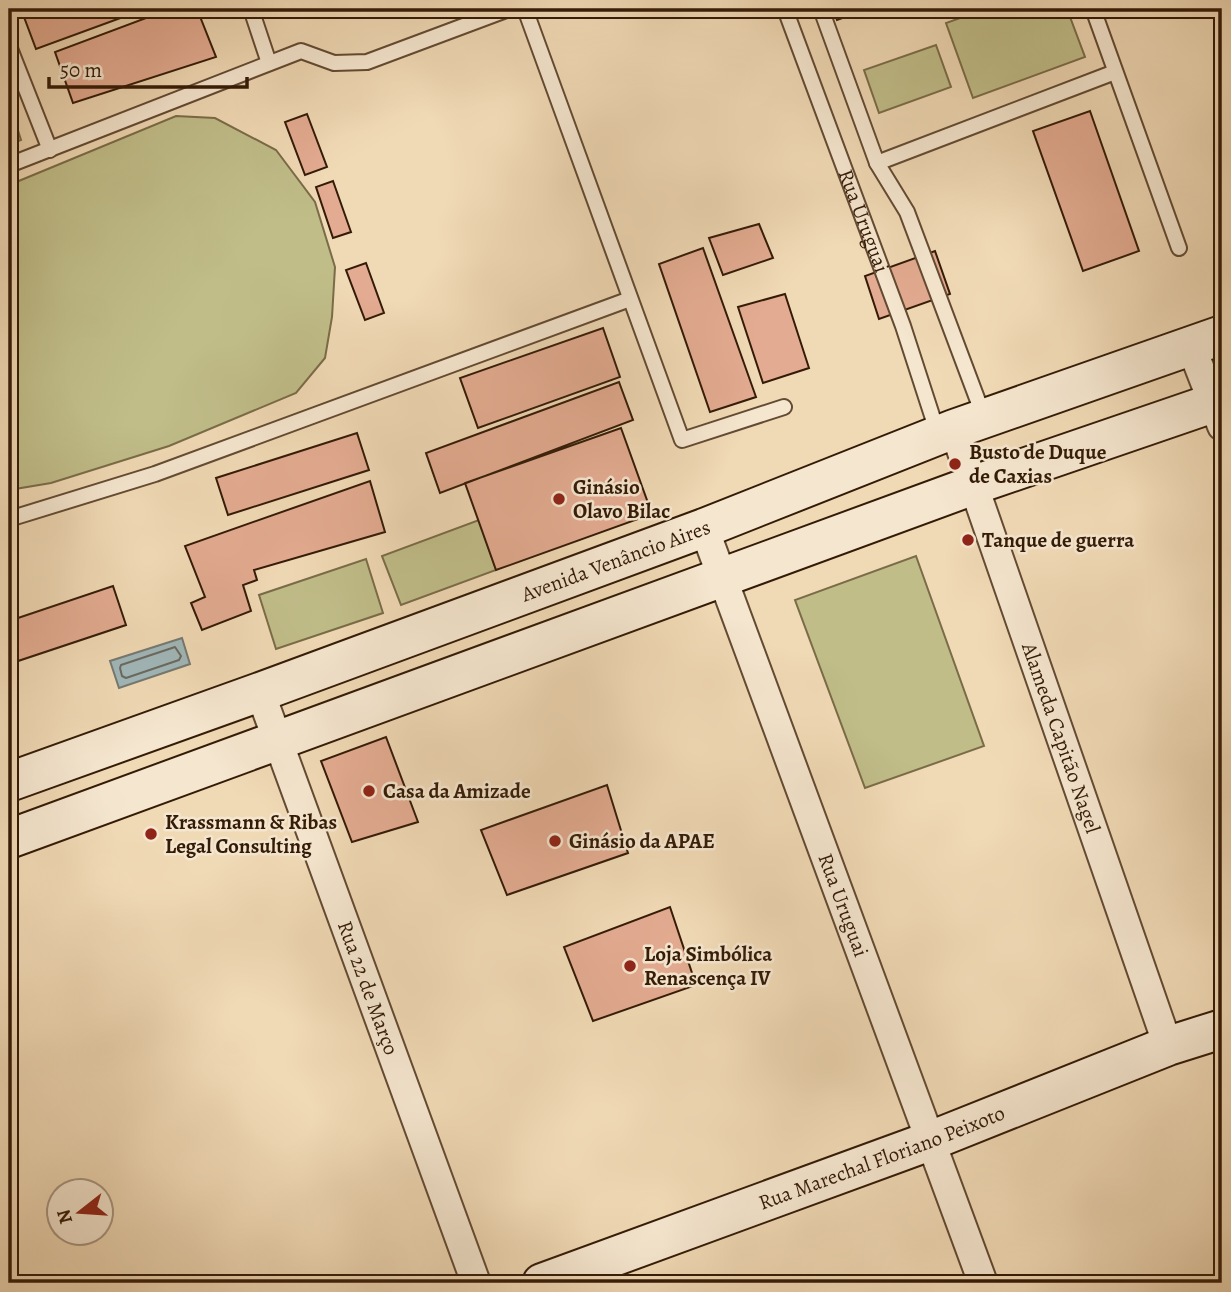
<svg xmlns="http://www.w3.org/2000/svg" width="1231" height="1292" font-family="Alegreya,serif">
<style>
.green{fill:#c0bd89;stroke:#7a6c48;stroke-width:2}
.water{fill:#a0b7b9;stroke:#757972;stroke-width:2}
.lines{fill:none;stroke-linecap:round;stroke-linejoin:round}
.shore{stroke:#6a6960;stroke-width:2}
.building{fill:#e3ab91;stroke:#341b07;stroke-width:2}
.lane-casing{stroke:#634a32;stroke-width:18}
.street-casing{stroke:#634a32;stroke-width:32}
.secondary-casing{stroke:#341b07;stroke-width:42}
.lane{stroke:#f5e6cf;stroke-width:14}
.street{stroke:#f5e6cf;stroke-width:28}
.secondary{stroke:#f5e6cf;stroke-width:38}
.poi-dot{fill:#8f2418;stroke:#f5e6cf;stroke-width:2.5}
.labels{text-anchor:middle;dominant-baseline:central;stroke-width:5;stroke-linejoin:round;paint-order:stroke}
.street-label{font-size:21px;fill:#341b07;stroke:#f5e6cf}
.poi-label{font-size:21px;font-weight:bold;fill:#341b07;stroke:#f5e6cf;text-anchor:start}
</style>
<rect width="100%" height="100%" fill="#f0d9b5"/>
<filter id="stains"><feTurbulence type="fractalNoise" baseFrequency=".00286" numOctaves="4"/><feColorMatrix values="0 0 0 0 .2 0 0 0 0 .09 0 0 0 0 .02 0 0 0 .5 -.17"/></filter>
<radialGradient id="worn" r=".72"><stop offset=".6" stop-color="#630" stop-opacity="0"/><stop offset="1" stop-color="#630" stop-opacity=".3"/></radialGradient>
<path class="green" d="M985,9H1067L1085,57L973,98L946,23Z
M936,45L951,87L879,113L864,70Z
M9,102L21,140L9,145Z
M176,116L215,118L276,150L315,202L335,267L332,317L325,358L296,393L169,446L51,483L9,490V185Z
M479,520L496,570L401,605L382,556Z
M916,556L984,746L865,788L795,600Z
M366,559L383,613L276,649L259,595Z"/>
<path class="water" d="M182,638L190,664L119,688L110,661Z"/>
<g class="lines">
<path class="shore" d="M175,647L181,656L179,660L126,678L122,676L120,668L121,665Z"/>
</g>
<path class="building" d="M21,9H145L36,49Z
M170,9H197L216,57L73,103L55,52Z
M302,9H330L306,17Z
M833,9H852L854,14L837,20Z
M1090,111L1139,251L1083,271L1033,131Z
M307,114L327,167L305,175L285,122Z
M333,181L351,232L333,238L316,187Z
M759,224L773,258L723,275L709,238Z
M703,248L756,397L710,412L659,264Z
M935,251L950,294L879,319L865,276Z
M366,263L384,313L365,320L346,270Z
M785,294L809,368L763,383L738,307Z
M603,328L620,377L478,428L460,378Z
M619,382L633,420L440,493L426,453Z
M621,428L652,514L496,570L465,483Z
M357,433L369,470L228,515L216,478Z
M370,481L385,532L254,570L257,580L243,585L251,611L202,630L191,603L205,597L185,546Z
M113,586L126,625L9,664V621Z
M386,737L418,822L352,842L321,761Z
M607,785L628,853L507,895L481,830Z
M670,907L696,985L593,1021L564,947Z"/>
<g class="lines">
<defs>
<g id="lane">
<path d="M251,9L269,63"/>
<path d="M525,9L682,440L784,407"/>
<path id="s1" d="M785,9L903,326L938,434"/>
<path d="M821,9L877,163L907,212L984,417"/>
<path d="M1093,9L1179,248"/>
<path d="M9,46L50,150"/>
<path d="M877,163L1115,72"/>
<path d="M9,165L301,51L334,63L367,62L509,9"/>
<path d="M9,519L155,474L630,299"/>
</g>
<g id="street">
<path d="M1191,346L1222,426"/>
<path id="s2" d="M954,429L1168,1046"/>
<path id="s3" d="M704,528L983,1283"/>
<path id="s4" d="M260,692L476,1283"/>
</g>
<g id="secondary">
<path id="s5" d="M9,782L260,692L704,528L954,429L1222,335"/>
<path d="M9,839L974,485L1222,400"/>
<path id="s6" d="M542,1283L930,1141L1168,1046L1222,1029"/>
</g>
</defs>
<use href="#lane" class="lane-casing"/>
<use href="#street" class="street-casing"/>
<use href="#secondary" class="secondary-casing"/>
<use href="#lane" class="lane"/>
<use href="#street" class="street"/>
<use href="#secondary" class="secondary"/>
</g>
<g class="poi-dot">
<circle cx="955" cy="464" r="7"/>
<circle cx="559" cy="499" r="7"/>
<circle cx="968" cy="540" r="7"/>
<circle cx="369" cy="791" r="7"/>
<circle cx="151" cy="834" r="7"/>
<circle cx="555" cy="841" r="7"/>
<circle cx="630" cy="966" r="7"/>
</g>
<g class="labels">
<g class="street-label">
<text stroke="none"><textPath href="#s1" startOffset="226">Rua Uruguai</textPath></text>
<text stroke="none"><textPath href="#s5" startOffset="646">Avenida Venâncio Aires</textPath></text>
<text stroke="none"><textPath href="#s2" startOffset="327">Alameda Capitão Nagel</textPath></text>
<text stroke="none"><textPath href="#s3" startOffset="402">Rua Uruguai</textPath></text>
<text stroke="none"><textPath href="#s4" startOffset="315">Rua 22 de Março</textPath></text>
<text stroke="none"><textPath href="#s6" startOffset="362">Rua Marechal Floriano Peixoto</textPath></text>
</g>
<g class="poi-label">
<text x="969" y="452">Busto de Duque<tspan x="969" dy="24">de Caxias</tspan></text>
<text x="573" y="487">Ginásio<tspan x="573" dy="24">Olavo Bilac</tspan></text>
<text x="982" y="540">Tanque de guerra</text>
<text x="383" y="791">Casa da Amizade</text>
<text x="165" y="822">Krassmann &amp; Ribas<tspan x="165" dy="24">Legal Consulting</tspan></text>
<text x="569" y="841">Ginásio da APAE</text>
<text x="644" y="954">Loja Simbólica<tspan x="644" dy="24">Renascença IV</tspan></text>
</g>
</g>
<rect width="1231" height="1292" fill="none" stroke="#f0d9b5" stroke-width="35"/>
<rect x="10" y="10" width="1210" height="1271" fill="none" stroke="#341b07" stroke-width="3.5"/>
<rect x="18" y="18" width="1196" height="1257" fill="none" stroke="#341b07" stroke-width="2"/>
<g transform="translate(80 1212) rotate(253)"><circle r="33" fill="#f5e6cf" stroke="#a8957f" stroke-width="2"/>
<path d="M0-5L12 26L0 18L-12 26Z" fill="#8f2418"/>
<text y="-10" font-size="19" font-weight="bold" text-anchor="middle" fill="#341b07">N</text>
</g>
<path d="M49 77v10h198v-10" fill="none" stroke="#341b07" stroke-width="3.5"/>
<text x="60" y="77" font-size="21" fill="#341b07" stroke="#f5e6cf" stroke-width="5" paint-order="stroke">50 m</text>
<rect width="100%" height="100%" filter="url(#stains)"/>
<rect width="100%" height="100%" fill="url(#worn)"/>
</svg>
